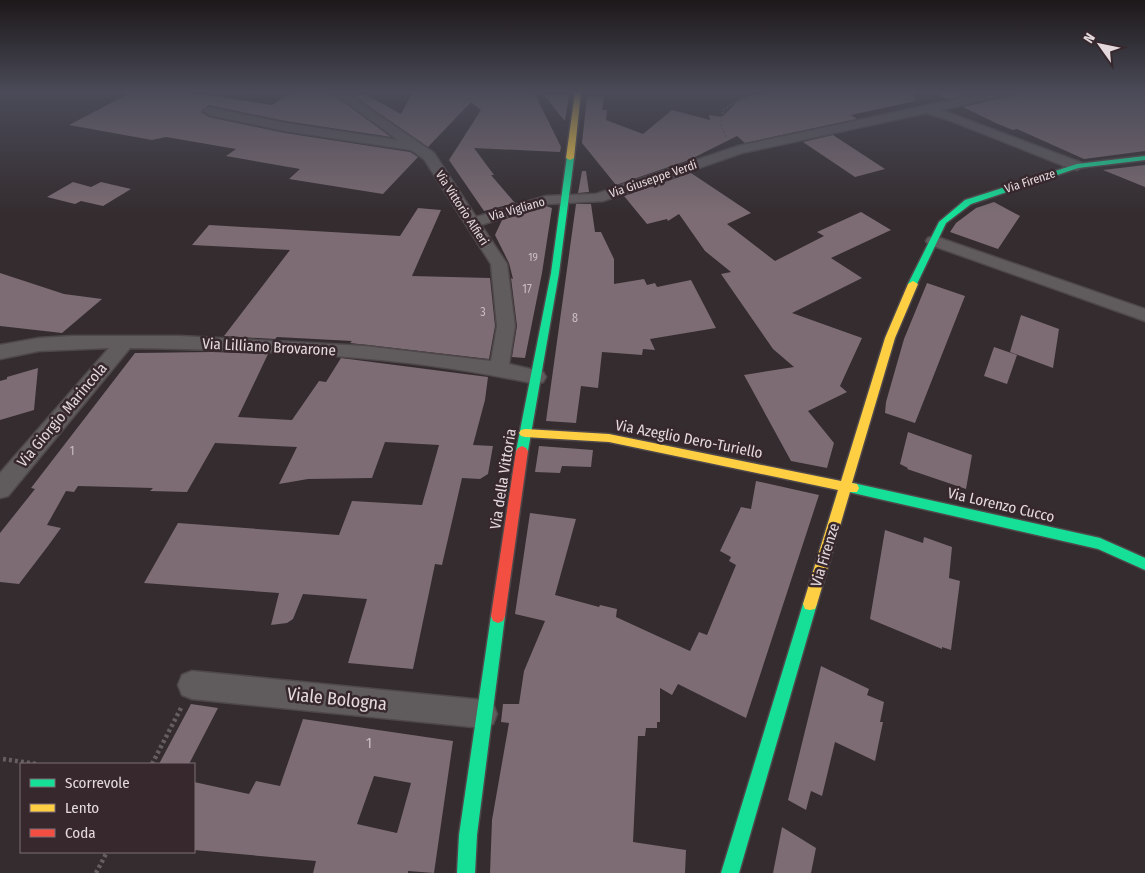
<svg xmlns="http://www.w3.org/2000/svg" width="1145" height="873" font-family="'Fira Sans Condensed',sans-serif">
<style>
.building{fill:#7d6c73;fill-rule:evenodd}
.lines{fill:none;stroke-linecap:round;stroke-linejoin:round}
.street-casing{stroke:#4f484b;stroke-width:3}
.fast-casing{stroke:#4f484b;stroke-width:3}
.slow-casing{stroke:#4f484b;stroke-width:3}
.jam-casing{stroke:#4f484b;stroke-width:3}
.path-far1{stroke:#655f62;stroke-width:2;stroke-dasharray:2 2;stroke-linecap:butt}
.path{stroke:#655f62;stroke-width:4.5;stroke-dasharray:3 3;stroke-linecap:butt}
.street{fill:#605b5d;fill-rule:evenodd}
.fast{fill:#16e098;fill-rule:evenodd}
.slow{fill:#ffcf43;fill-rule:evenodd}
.jam{fill:#f24e42;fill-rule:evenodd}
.labels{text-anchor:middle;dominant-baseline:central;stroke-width:5;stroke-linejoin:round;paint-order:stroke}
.far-number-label{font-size:11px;fill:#cabec3}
.far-street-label{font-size:12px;fill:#e4dade;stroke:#37282e}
.number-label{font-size:12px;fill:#cabec3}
.street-label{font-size:15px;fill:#e4dade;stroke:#37282e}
.near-number-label{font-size:15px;fill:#cabec3}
.near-street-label{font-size:18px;fill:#e4dade;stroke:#37282e}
</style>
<rect width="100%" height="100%" fill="#342c2f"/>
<path class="building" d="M132,92H190L272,105L293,92H330L391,137L285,121L209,105L201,112L209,117L285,133L410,152L418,157L383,194L289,179L300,169L226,156L236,149L166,137L152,140L69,125Z
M348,92H361L401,114L413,92H534L561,147L560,152L474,148L494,175H491L515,203L484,211L449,160L481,110L471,102L428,147Z
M758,92H914L915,101L851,115L857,119L745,143L737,136L689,160L616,185L582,143L587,96L604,97L602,110H607L606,120L643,134L672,110L710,120L709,115L722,117L737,102Z
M932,92H983L947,99Z
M1013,92H1145V151L1084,159L1017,129L1013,130L998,124L963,107L1009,96Z
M544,95H569L565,121L559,114Z
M833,135L885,169L855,177L803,142Z
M1145,165V187L1103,170Z
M582,171H586L589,192L578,193Z
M691,173L751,213L727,224L775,261L824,236L817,232L861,212L891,230L831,258L862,278L792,313L862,338L840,386L847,392L808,411L834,443L827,468L791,461L744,375L794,367L773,349L721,274L731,272L705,251L679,214L668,221L667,219L647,224L624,196Z
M73,182L91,187L101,182L131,189L103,206L81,201L75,204L47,197Z
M994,202L1020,216L998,249L950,232L956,223L976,208Z
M576,204H591L595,232H601L614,259V284L644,279L647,285L655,283L657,287L691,280L716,328L650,339L655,350L643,349L642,355L602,352L598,388L581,386L576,423L546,421Z
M546,206L552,208L542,273L525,358L512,357L517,326L511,278L513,279L509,263L495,235L502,220Z
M418,208L441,210L412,276L490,278L495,326L489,359L350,343L352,341L277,337L275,339L224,336L290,250L192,245L209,225L400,236Z
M0,273L64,294L102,299L62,333L0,326Z
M927,283L965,296L915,423L885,413L886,402L904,339Z
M1021,315L1059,329L1053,368L1010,352Z
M994,347L1017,355L1007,384L984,376Z
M212,352L268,354L238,417L292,420L319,381L326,382L341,358L488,377L485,400L473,445L493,446L488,474L480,479L462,478L442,565L435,564L413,669L348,663L367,599L303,594L293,619L287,623L271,625L279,593L144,583L178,523L339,535L352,501L422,505L439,445L385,442L372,478L308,479L279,484L297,447L215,443L187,492L150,491L153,488L78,486L74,492L66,491L47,525L61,528L48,546L19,584L0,582V533L35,489L31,488L135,353Z
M38,368L34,410L0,420V381L7,379V377Z
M908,432L972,455L966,489L907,469L908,468L900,464Z
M539,446L593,450L591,467L562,466L560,473L535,472Z
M756,481L819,495L746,718L678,684L672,695L660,688V722H657V728H646L645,736H638L633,842L686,850L685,873H490L492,820L509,723L501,722L503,704H519L524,671L545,621L515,614L530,513L576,519L555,595L599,607L600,605L617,609L616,617L690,651L699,632L707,635L736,565L729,561L731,557L720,551L741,507L751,509Z
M885,530L923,543L924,537L952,547L949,578L960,581L951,650L942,647V649L870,619Z
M821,666L869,689L867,695L884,702L880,722H883L875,761L835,742L822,796L811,791L806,810L788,800Z
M191,704L218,708L189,764H159Z
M303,719L453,741L434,873L408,871V873H313L316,861L194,850V782L249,794L256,781L280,786ZM374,776L411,783L397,833L357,824Z
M782,827L816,848L811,873H773Z"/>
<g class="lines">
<defs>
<path id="street" d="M332,92H345L434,153L476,217L546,196L596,194L738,146L990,92H1011L1009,94L941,110L1082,163L1084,166L1077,170L1072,169L949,120L926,113L742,153L603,201L547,204L481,225L507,264L515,326L509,364L543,372L546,377L543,382L536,384C403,355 265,350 130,348L8,496L0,498V473L109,348L39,351L0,359V345L39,338L72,336H180L365,346L491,361L497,326L491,264L424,159L411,150L285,131L209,115L203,111L209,107L285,123L398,140Z
M934,236L1145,309V321L928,244L926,241L928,238Z
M192,671L483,700L493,704L497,714L493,724L483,728L192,699L182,695L178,685L182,675Z"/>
<path id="fast" d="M567,156L574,158L559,273L528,451L526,454H518L516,451L551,273Z
M1145,156V160L1078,168L971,204L946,223L916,286H910L908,284L939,222L965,200L1077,164Z
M853,483L1100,538L1145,558V570L1098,549L853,493L849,492L847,488L849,484Z
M810,598L815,599L817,604L739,873H721L803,604L805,599Z
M498,609L503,611L505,616L477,835L475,873H457L459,835L491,616L493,611Z"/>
<path id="slow" d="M575,92H581L574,158L570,160L566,158Z
M913,281L918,284L895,338L852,483L857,484L859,488L857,492H850L817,604L815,609L810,610L805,609L803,604L838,490L609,442L525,437L521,436L519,433L521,430L525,429L609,434L841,481L885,338L908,284Z"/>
<path id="jam" d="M522,446L526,448L528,451L505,616L503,621L498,623L493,621L491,616L516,451L518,448Z"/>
</defs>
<use href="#street" class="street-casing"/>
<use href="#fast" class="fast-casing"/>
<use href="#slow" class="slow-casing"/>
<use href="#jam" class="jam-casing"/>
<path class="path-far1" d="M726,137L721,124L723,110L752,92"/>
<path class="path" d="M3,759L37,764
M152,764L181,708
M96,873L107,852"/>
<use href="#street" class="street"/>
<use href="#fast" class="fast"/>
<use href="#slow" class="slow"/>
<use href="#jam" class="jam"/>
</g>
<linearGradient id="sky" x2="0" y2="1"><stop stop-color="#1d181a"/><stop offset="0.43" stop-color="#4a4b58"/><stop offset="1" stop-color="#4a4b58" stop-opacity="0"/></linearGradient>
<rect width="1145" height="214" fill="url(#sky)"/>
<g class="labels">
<g class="far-number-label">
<text x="533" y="257">19</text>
</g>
<g class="far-street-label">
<text transform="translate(653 179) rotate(-19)">Via Giuseppe Verdi</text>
<text transform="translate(1030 181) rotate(-18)">Via Firenze</text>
<text transform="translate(462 208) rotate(57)">Via Vittorio Alfieri</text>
<text transform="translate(517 209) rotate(-16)">Via Vigliano</text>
</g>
<g class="number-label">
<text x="527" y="289">17</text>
<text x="483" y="312">3</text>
<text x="575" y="318">8</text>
<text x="72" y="451">1</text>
</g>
<g class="street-label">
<text transform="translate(269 347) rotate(3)">Via Lilliano Brovarone</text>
<text transform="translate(62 415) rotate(-50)">Via Giorgio Marincola</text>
<text transform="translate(689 439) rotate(11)">Via Azeglio Dero-Turiello</text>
<text transform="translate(503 479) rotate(-81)">Via della Vittoria</text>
<text transform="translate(1001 505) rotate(13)">Via Lorenzo Cucco</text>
<text transform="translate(825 555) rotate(-73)">Via Firenze</text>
</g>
<g class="near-number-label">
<text x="369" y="743">1</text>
</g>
<g class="near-street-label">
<text transform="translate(337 699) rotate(6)">Viale Bologna</text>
</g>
</g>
<rect x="20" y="763" width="175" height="90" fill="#37282e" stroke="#7c6f74"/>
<rect x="30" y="779" width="25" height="8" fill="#16e098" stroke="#7c6f74"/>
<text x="65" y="788" font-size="15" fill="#e4dade">Scorrevole</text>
<rect x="30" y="804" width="25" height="8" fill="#ffcf43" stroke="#7c6f74"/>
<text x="65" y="813" font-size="15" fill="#e4dade">Lento</text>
<rect x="30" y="829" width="25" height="8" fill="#f24e42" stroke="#7c6f74"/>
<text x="65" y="838" font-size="15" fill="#e4dade">Coda</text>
<g transform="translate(1100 45) rotate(303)" stroke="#37282e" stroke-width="4" paint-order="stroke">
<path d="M0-4L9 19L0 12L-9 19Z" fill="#e4dade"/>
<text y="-8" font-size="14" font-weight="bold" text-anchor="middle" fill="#e4dade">N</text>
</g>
</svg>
